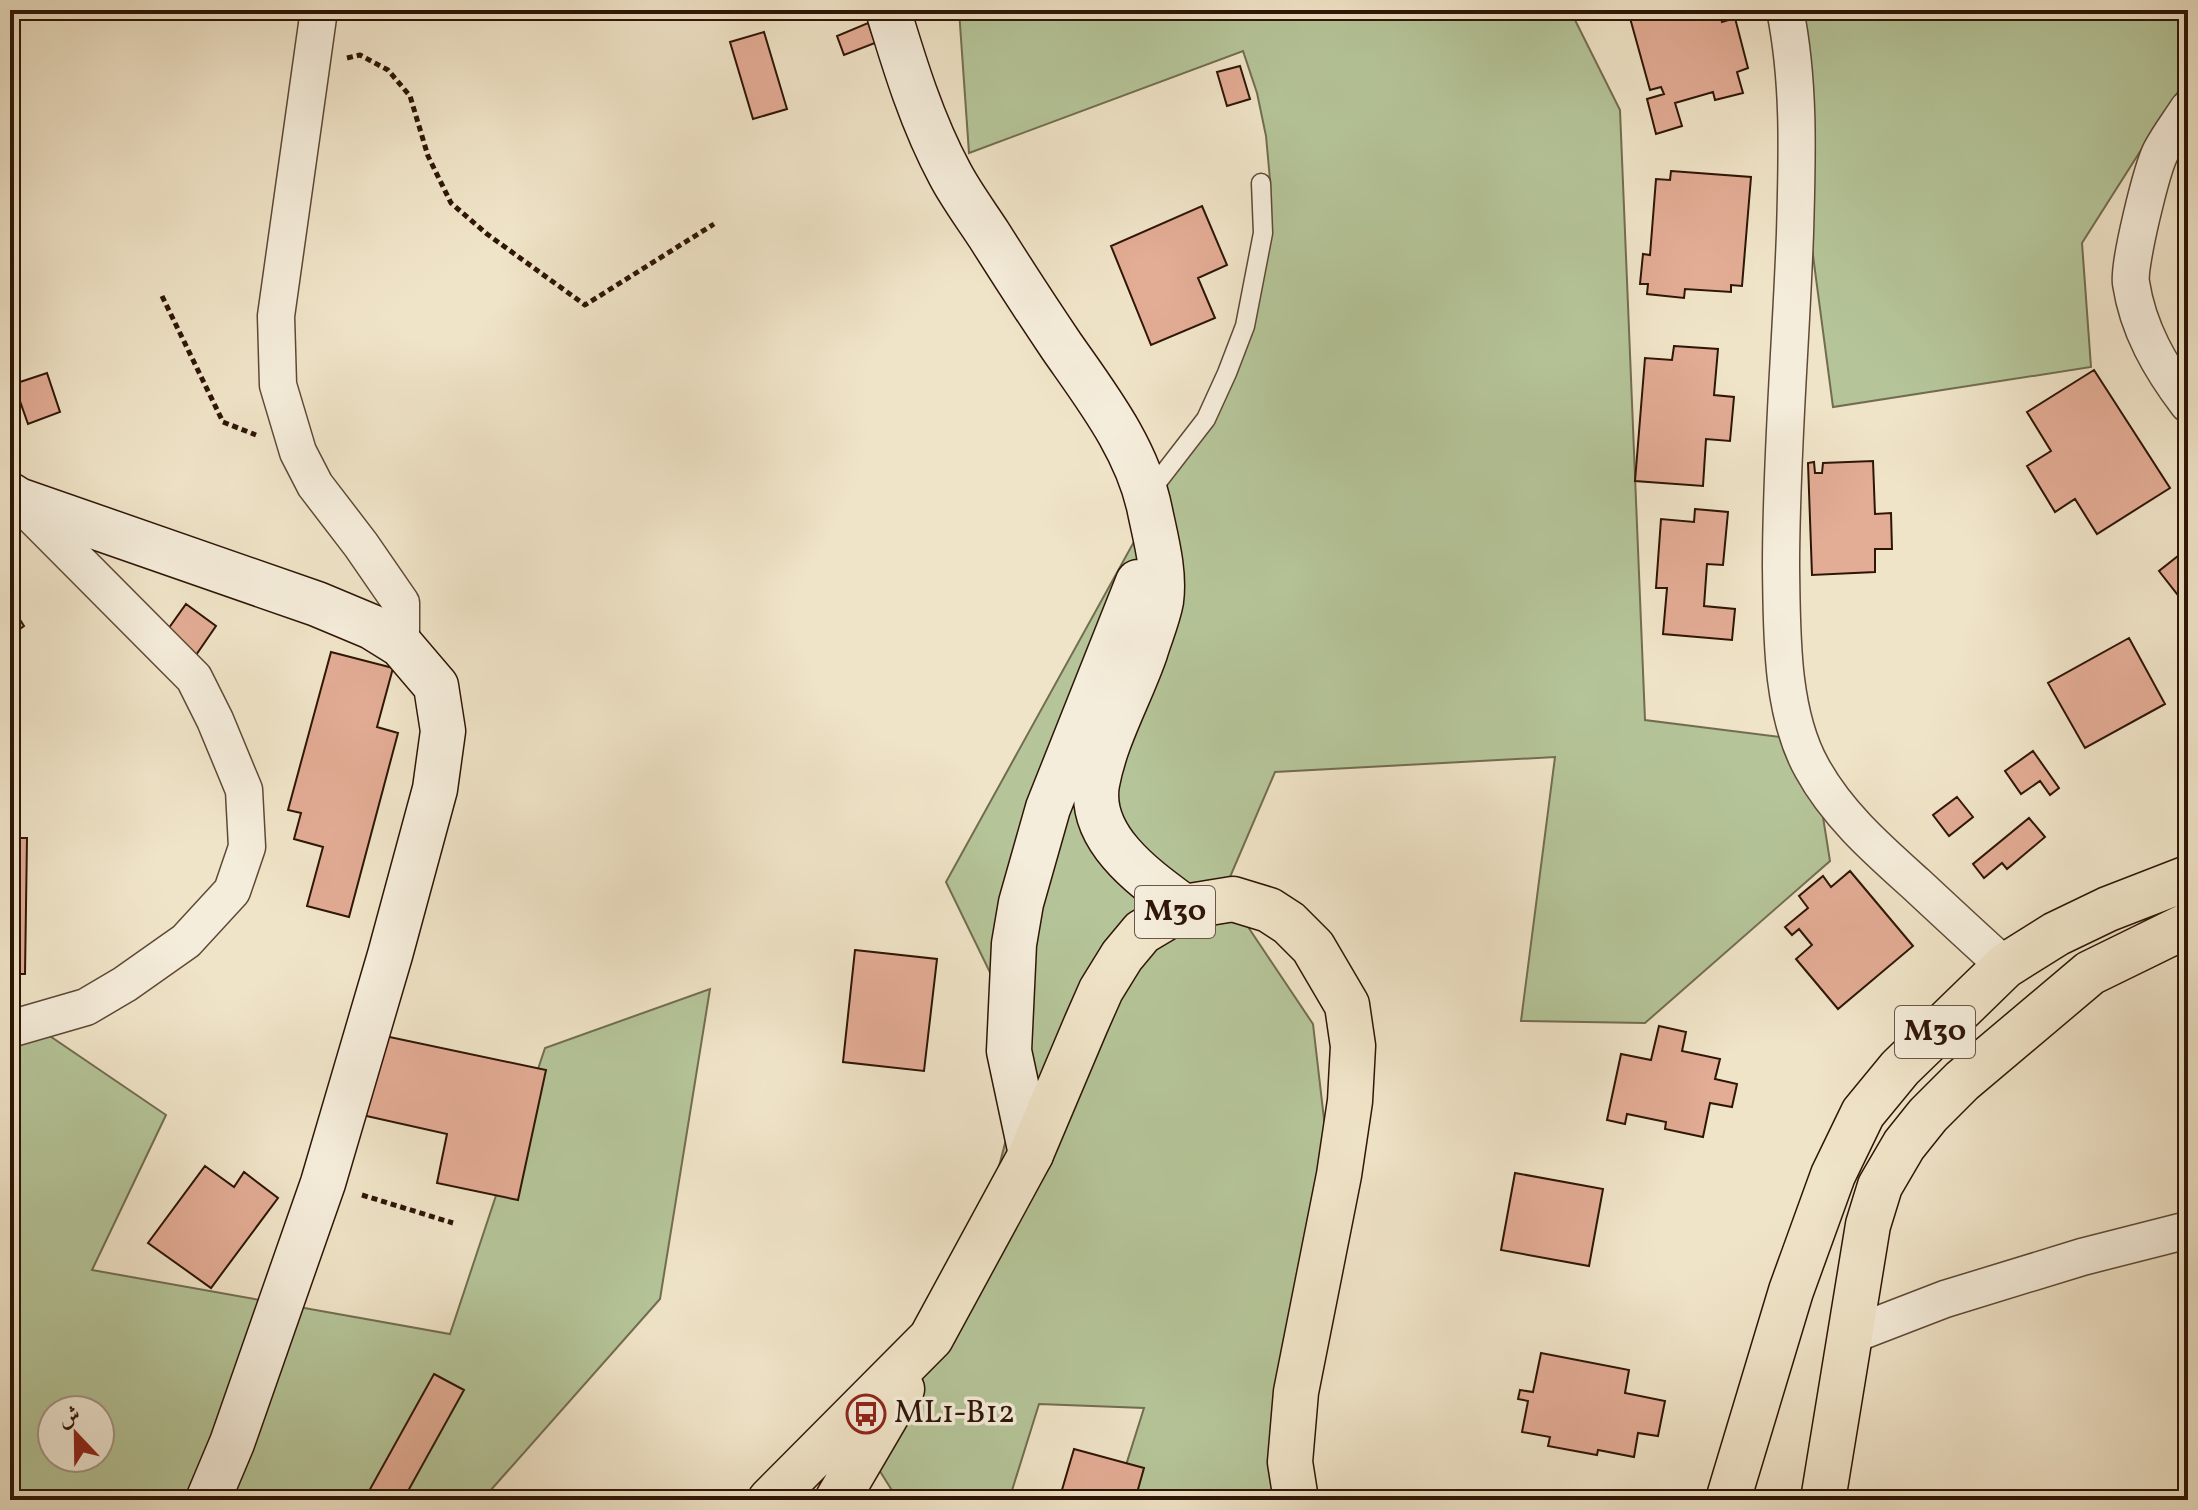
<svg xmlns="http://www.w3.org/2000/svg" width="2198" height="1510" font-family="Vollkorn,Amiri,serif">
<style>
.green{fill:#b5c599;stroke:#726d50;stroke-width:2;fill-rule:evenodd}
.building{fill:#e3ac95;stroke:#2e1506;stroke-width:2}
.lines{fill:none;stroke-linecap:round;stroke-linejoin:round}
.lane-casing{stroke:#5e4936;stroke-width:21}
.street-casing{stroke:#5e4936;stroke-width:39}
.secondary-casing{stroke:#2e1506;stroke-width:47}
.highway-casing{stroke:#2e1506;stroke-width:47}
.path{stroke:#2e1506;stroke-width:5;stroke-dasharray:6 4;stroke-linecap:butt}
.lane{stroke:#f5eddb;stroke-width:18}
.street{stroke:#f5eddb;stroke-width:36}
.secondary{stroke:#f5eddb;stroke-width:44}
.highway{stroke:#f0e4c8;stroke-width:44}
.labels{text-anchor:middle;dominant-baseline:central;stroke-width:7;stroke-linejoin:round;paint-order:stroke}
.shield{fill:#f5eddb;stroke:#6a5646;stroke-width:2}
.shield-label{font-size:30px;font-weight:bold;fill:#2e1506}
.poi-label{font-size:32px;fill:#2e1506;stroke:#f5eddb;text-anchor:start}
</style>
<rect width="100%" height="100%" fill="#f0e4c8"/>
<filter id="stains"><feTurbulence type="fractalNoise" baseFrequency=".0025" numOctaves="4"/><feColorMatrix values="0 0 0 0 .2 0 0 0 0 .09 0 0 0 0 .02 0 0 0 .5 -.17"/></filter>
<radialGradient id="worn" r=".72"><stop offset=".6" stop-color="#630" stop-opacity="0"/><stop offset="1" stop-color="#630" stop-opacity=".3"/></radialGradient>
<path class="green" d="M959,10H1570L1620,110L1645,720L1811,741L1830,861L1645,1023L1521,1021L1555,757L1275,772L1224,891L1313,1024L1327,1145L1294,1500H1115L1144,1408L1039,1404L1009,1500H898L851,1425L980,1239L1019,1090V1032L946,882L1167,482L1196,443L1270,225V180L1266,136L1257,93L1243,51L969,153Z
M1785,10H2188V76L2082,243L2091,367L1833,407L1798,142Z
M710,989L660,1299L482,1500H252L232,1495L229,1500H10V1028H38L166,1115L92,1270L450,1334L545,1048ZM52,1410H100V1458H52Z"/>
<path class="building" d="M1658,10H1719L1722,22L1735,18L1748,68L1737,72L1743,93L1715,100L1713,92L1675,103L1682,126L1656,134L1647,99L1664,94L1661,87L1650,90L1630,18Z
M868,23L875,43L844,55L837,36Z
M764,32L787,109L753,119L730,42Z
M1240,66L1250,99L1227,106L1217,72Z
M1671,171L1751,177L1742,286L1731,285V292L1685,289L1684,298L1647,294L1648,284H1640L1643,254L1650,255L1656,179L1670,180Z
M1202,206L1227,265L1198,278L1215,318L1151,345L1111,246Z
M1674,346L1718,349L1714,395L1734,397L1730,441L1706,439L1703,486L1635,481L1645,358L1672,360Z
M2094,370L2170,488L2097,534L2075,499L2055,512L2027,466L2051,451L2027,412Z
M47,373L60,412L28,424L14,384Z
M1873,461L1875,514L1891,513L1892,549H1875V572L1812,575L1808,463L1814,462L1815,473H1822L1823,463Z
M1695,509L1728,512L1723,565L1707,564L1704,606L1735,609L1732,640L1663,634L1667,588H1656L1661,519L1694,522Z
M2188,548V608L2159,571Z
M10,604L24,626L10,636Z
M186,604L216,626L196,655L166,632Z
M2129,638L2165,704L2085,748L2048,683Z
M331,652L393,668L377,727L398,733L349,917L307,906L323,847L294,839L301,813L288,810Z
M2033,751L2059,788L2050,795L2040,781L2021,794L2005,771Z
M1957,797L1973,817L1949,836L1933,815Z
M2029,818L2045,837L2007,869L2002,863L1984,878L1973,864Z
M10,838H27L25,974H10Z
M1850,871L1913,946L1838,1009L1796,959L1812,945L1799,929L1792,935L1785,927L1808,908L1799,896L1823,876L1831,887Z
M855,950L937,959L924,1071L843,1062Z
M1659,1026L1686,1032L1682,1051L1720,1059L1715,1079L1737,1084L1732,1107L1710,1103L1703,1137L1665,1129L1666,1122L1627,1114L1625,1124L1607,1120L1621,1054L1651,1060Z
M380,1035L546,1070L518,1200L437,1183L447,1134L362,1115Z
M205,1166L234,1187L244,1172L278,1198L211,1288L148,1243Z
M1515,1173L1603,1189L1589,1266L1501,1250Z
M1541,1353L1629,1370L1625,1393L1665,1401L1658,1436L1638,1433L1634,1457L1598,1450L1597,1455L1548,1446L1550,1437L1522,1432L1528,1401L1518,1399L1520,1390L1533,1392Z
M434,1374L464,1390L403,1500H387L369,1491Z
M1074,1449L1144,1468L1135,1500H1059Z"/>
<g class="lines">
<defs>
<path id="lane" d="M1148,494L1206,419L1227,373L1245,326L1263,233L1261,183"/>
<path id="street" d="M319,10L276,316L278,385L298,452L315,485L361,545L401,603V645
M1785,10C1800,83 1797,160 1795,233C1791,344 1781,455 1781,566C1782,629 1780,711 1812,768C1837,814 1877,849 1916,884C1946,912 1975,939 2005,966
M2188,109C2179,123 2169,136 2161,151C2152,168 2128,265 2131,283C2138,329 2160,367 2188,404
M10,1029L86,1007L125,984L186,941L232,891L247,847L244,790L215,720L194,678L19,502
M1849,1336L1945,1299L2082,1257L2188,1230"/>
<path id="secondary" d="M888,10C905,66 922,122 950,174C961,195 976,215 989,235C1013,273 1037,310 1062,347C1097,397 1138,450 1150,511C1156,540 1165,572 1161,601C1158,618 1150,636 1145,653C1130,696 1105,739 1097,784C1088,839 1146,879 1184,907
M10,495L18,500L317,604L372,627L401,645L436,686L443,731L435,789L390,955L323,1183L232,1443L208,1500
M1031,1154L1009,1051L1014,944L1021,903L1048,808L1138,582"/>
<path id="highway" d="M770,1500L931,1338L1031,1154L1086,1024L1101,990L1122,956L1142,932L1184,907L1233,899L1269,910L1289,923L1313,947L1347,1005L1353,1046L1350,1101L1339,1175L1296,1392L1290,1462L1296,1500
M837,1500L902,1389
M1728,1500L1791,1291L1833,1175L1863,1113L1900,1068L2005,966L2056,934L2108,909L2188,878
M1823,1500L1868,1225L1880,1186L1904,1145L1928,1115L1962,1081L2090,973L2188,925"/>
</defs>
<use href="#lane" class="lane-casing"/>
<use href="#street" class="street-casing"/>
<use href="#secondary" class="secondary-casing"/>
<use href="#highway" class="highway-casing"/>
<path class="path" d="M347,58L360,55L388,70L410,96L428,156L451,203L487,234L585,305L714,224
M162,296L223,422L256,435
M362,1195L453,1223"/>
<use href="#lane" class="lane"/>
<use href="#street" class="street"/>
<use href="#secondary" class="secondary"/>
<use href="#highway" class="highway"/>
</g>
<defs>
<symbol id="bus-ring" viewBox="-11 -11 22 22"><circle r="9.5" fill="#f5eddb" stroke="#8f2418" stroke-width="1.5"/><path d="M-5-6H5V4H4V6H2V4H-2V6H-4V4H-5ZM-3.5-4V0h7V-4ZM-3.5 1.2v1.5H-2V1.2ZM2 1.2v1.5H3.5V1.2Z" fill="#8f2418"/></symbol>
</defs>
<g fill-rule="evenodd">
<use href="#bus-ring" x="844" y="1392" width="44" height="44"/>
</g>
<g class="labels">
<g class="shield">
<rect x="1135" y="886" width="80" height="52" rx="6"/>
<rect x="1895" y="1006" width="80" height="52" rx="6"/>
</g>
<g class="shield-label">
<text x="1175" y="912">M30</text>
<text x="1935" y="1032">M30</text>
</g>
<g class="poi-label">
<text x="894" y="1414">ML1-B12</text>
</g>
</g>
<rect width="2198" height="1510" fill="none" stroke="#f0e4c8" stroke-width="40"/>
<rect x="12" y="12" width="2174" height="1486" fill="none" stroke="#2e1506" stroke-width="4"/>
<rect x="20" y="20" width="2158" height="1470" fill="none" stroke="#2e1506" stroke-width="2"/>
<g transform="translate(76 1434) rotate(338)"><circle r="38" fill="#f5eddb" stroke="#a59786" stroke-width="2"/>
<path d="M0-6L14 30L0 20L-14 30Z" fill="#8f2418"/>
<text y="-12" font-size="22" font-weight="bold" text-anchor="middle" fill="#2e1506">ش</text>
</g>
<rect width="100%" height="100%" filter="url(#stains)"/>
<rect width="100%" height="100%" fill="url(#worn)"/>
</svg>
